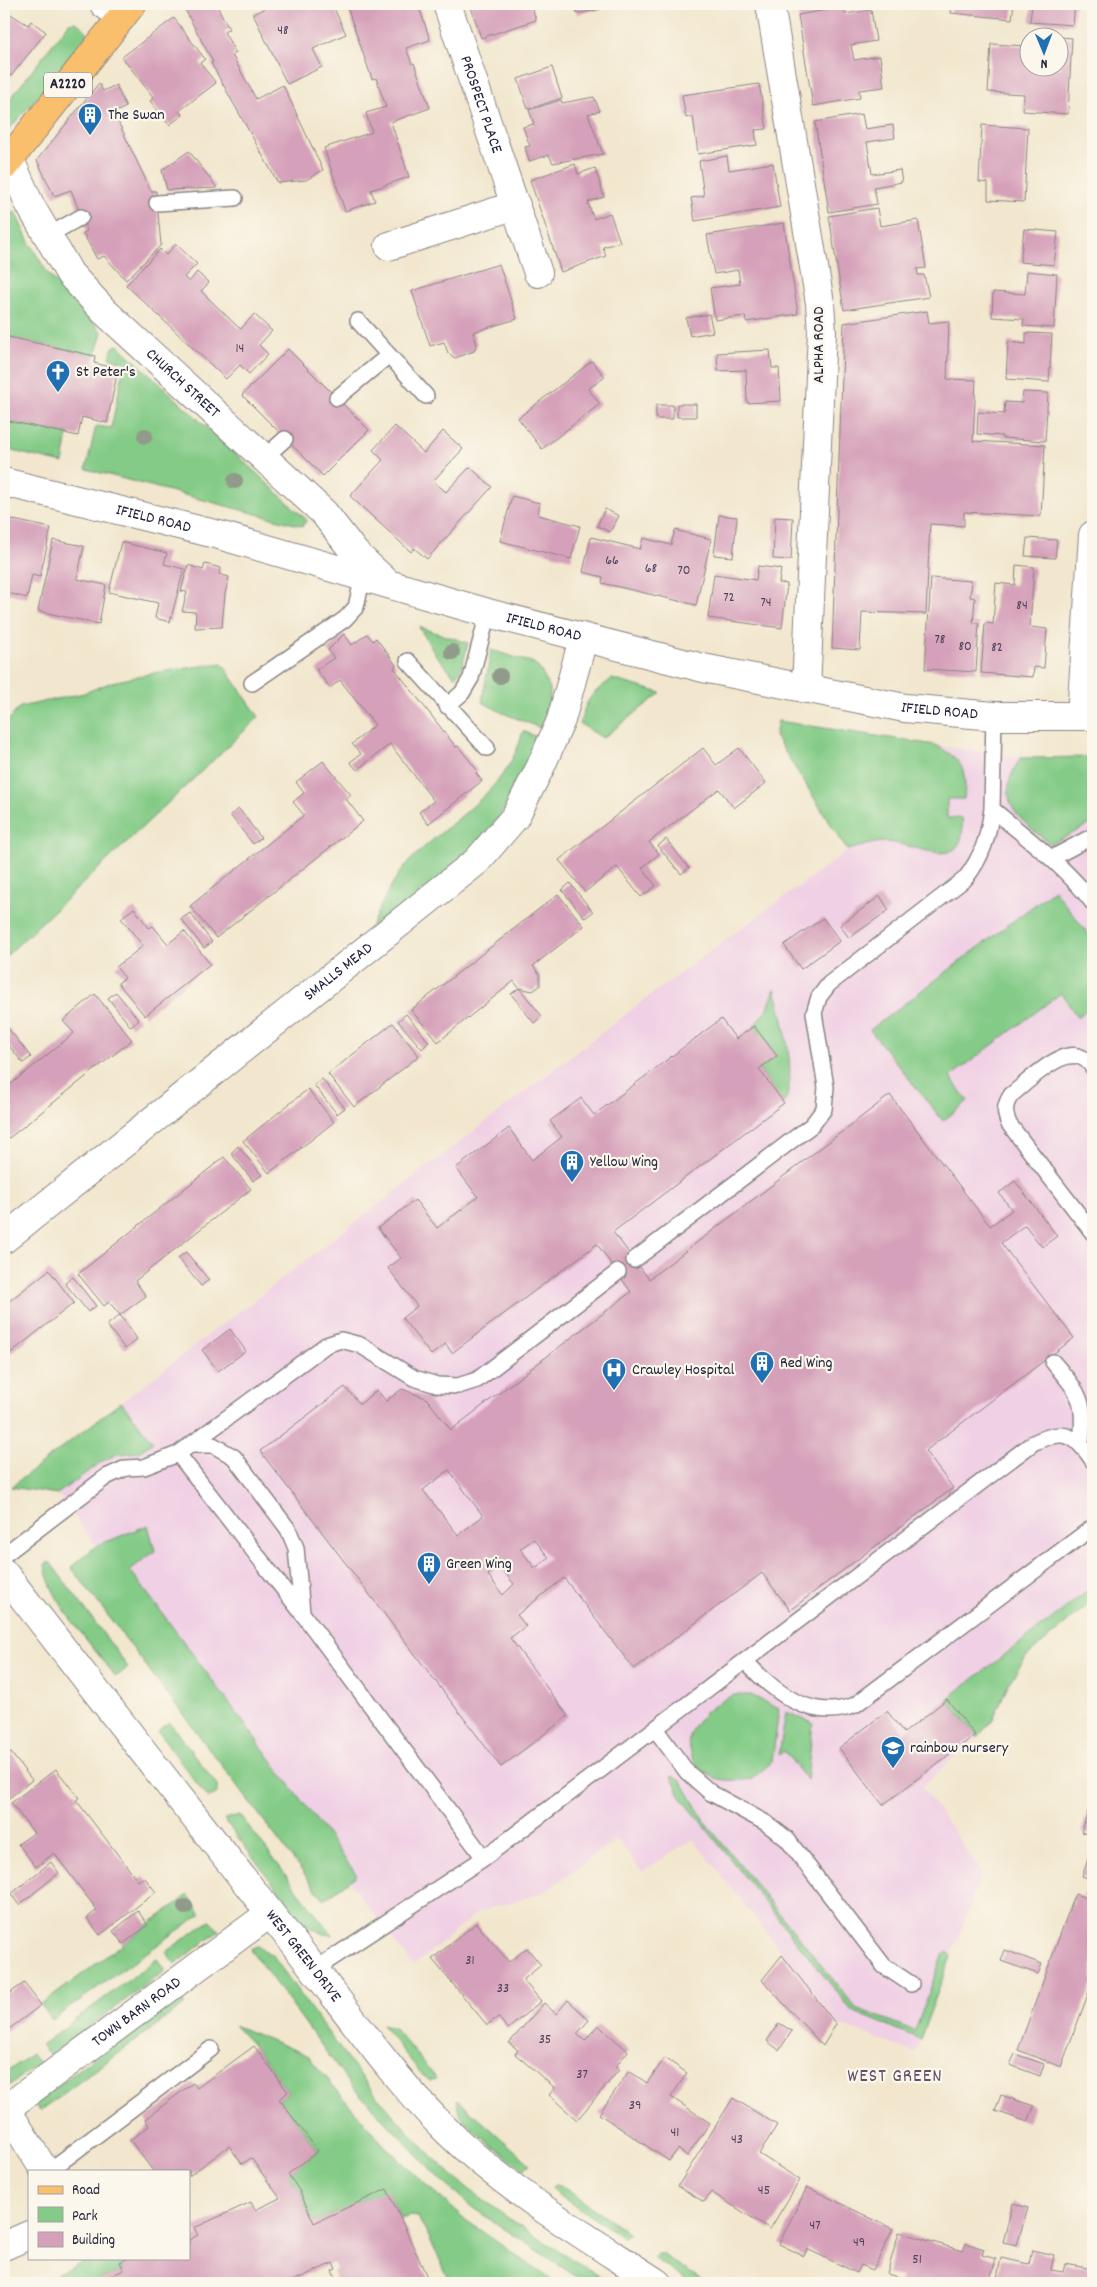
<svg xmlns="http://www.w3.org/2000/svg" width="1097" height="2287" font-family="Dekko,sans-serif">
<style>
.built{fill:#f0d0e4}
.green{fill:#83cb86;stroke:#527660}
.building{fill:#d5a0b9;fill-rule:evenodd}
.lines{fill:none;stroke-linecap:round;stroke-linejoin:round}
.service-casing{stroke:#8a8484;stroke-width:18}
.minor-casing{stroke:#8a8484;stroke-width:30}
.primary-casing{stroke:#8a8484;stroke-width:30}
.service{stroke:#fff;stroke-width:15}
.minor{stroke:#fff;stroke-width:28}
.primary{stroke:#f9bf6c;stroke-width:28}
.tree{fill:#929b8b}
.labels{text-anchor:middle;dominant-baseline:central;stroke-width:4.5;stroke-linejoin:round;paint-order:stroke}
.number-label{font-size:14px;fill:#4f425a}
.shield{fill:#fbf7ec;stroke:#636270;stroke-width:1}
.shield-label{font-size:15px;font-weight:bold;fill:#22223b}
.street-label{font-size:16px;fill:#22223b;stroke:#fbf7ec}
.poi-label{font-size:16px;fill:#22223b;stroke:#fbf7ec;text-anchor:start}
.quarter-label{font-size:19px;letter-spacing:1px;fill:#614e67;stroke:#fbf7ec}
</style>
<rect width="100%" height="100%" fill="#fbf7ec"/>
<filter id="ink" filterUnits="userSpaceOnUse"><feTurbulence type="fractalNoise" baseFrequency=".02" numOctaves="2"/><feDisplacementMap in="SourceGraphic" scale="10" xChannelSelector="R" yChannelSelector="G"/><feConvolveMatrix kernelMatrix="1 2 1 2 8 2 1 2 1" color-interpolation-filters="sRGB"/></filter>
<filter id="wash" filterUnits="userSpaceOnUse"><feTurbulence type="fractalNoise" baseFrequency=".0096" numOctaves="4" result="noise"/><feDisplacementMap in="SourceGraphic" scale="20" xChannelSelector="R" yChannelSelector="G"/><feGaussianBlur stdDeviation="1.12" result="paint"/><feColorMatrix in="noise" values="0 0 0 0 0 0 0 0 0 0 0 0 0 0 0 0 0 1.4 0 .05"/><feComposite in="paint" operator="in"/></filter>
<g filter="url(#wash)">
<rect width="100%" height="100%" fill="#f2e7ce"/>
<path class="built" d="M778,721L1021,758L1093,757V1601L1027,1656L1010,1681L993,1719L978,1737L922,1786L982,1873L915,2053L838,2024L693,1839L642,1872L617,1839L543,1893L478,1912L413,1966L37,1467L652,994L847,851L775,736Z"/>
<path class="green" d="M76,22L86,30V36L34,101L4,135V107L69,23Z
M15,212L29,242L48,274L102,332L95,356L4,336V217Z
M118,345L307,520L302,526L86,469L96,426L111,428L125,362L110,358L113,347Z
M4,420L68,434L63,463L4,449Z
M419,627L468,643L462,667L455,677L435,654Z
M491,650L534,663L541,671L550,689V708L543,729L503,713L482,702Z
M222,663L259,717L4,958V725L20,707L84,693L112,682L159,672Z
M612,679L661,693L603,738L580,724C586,699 591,694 612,679Z
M778,721L936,745C963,761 967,768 964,799H947V818H962C968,878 915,842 885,842C873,842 859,848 847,850L775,736Z
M523,731L539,738C527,766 516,795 498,819C464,864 408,903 365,939C375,918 390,883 405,866C446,821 508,794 523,731Z
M1093,757V823L1051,844C1018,820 992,799 1021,758Z
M1054,890L1093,940V1005L1077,1017L1061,993L950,1077L968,1101L943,1121L870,1030Z
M775,989C783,1015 798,1079 784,1103L759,1069L777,1056L754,1026L768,1008Z
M121,1402L153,1442L139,1452L115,1455L101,1462L57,1494L11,1487Z
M148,1525L155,1551L130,1570L357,1875L324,1900L71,1567L96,1546Z
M50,1562L128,1667L119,1675L115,1676C94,1647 47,1598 45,1564Z
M1093,1587V1601L1027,1656L1010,1681L993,1719L978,1737L947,1699Z
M733,1695H751L779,1709L772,1762L752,1779C740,1780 724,1782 713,1777C704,1773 698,1767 693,1759C676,1730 710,1706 733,1695Z
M786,1712L813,1723L807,1780L784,1751L779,1755Z
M169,1722L217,1785V1793L208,1799L158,1731Z
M671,1776L680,1779L705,1822L856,2008L915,2031L942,1956L947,1952L951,1957L920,2039L852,2011L681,1797Z
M240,1815L332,1935L323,1934L302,1922L224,1819Z
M188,1895L201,1914L52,2020L41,2005Z
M210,1920L219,1931L175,1964L166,1952Z
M257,1946L272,1955C327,2031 380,2110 450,2173C498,2216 555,2247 609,2283H586L473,2208L442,2181L350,2084L250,1949Z
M157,1959L166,1970L50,2055L41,2045Z
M177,1993L185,2004L40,2111L35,2104Z
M234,2025L307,2055L384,2145L424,2183L467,2221L556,2283H451L426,2231L417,2217L410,2216L401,2219L387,2190L314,2223L299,2190L288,2174L318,2151L279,2099L288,2092L254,2046Z
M382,2025L394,2028L437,2079L429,2081L425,2078Z
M32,2054L40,2063L4,2089V2074Z
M457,2099L530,2164L524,2169C516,2166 463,2123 460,2115C457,2111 458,2104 457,2099Z
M555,2185H560L629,2233L624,2238L557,2194L552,2188Z
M657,2254H662L706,2283H691L660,2263L654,2257Z
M93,2258H119L124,2270L94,2283H38Z"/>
<g id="blocks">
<path class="building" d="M182,4H216L229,29L224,32L236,53L232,55L256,99L283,85L323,170L306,180L278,183L211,63L213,62Z
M273,4H332L346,34L313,49L322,67L287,84L253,14Z
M346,4H418L430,40L406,48L412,64L414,63L430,108L391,122L409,177L371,190L375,201L345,211L324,148L372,132L366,113L386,107L376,78L372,79Z
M470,4H531L536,20L481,38Z
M575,4H600L601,9L577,14Z
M952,4H1014L1012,19L951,13Z
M1032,4H1075L1073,25L1030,22Z
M844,7L845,14L871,10L876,41L851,45L854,60L880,56L884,87L859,90L860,98L813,106L798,15Z
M4,10L28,25L31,21L46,32L11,76L4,71Z
M174,18L205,59L200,63L216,83L179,111L183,115L169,125L150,101L154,98L122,57Z
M1027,36H1036L1030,38V68H1060V37L1072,38L1068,114L1023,111L1024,94L988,92L991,44L1027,46Z
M552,67L562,98L528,109L518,79Z
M99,83L103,91L116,85L126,107L114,113L151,191H156L161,245L126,280L104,256L97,259L83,233L87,231L71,190L54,196L37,160Z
M759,84L767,129L755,130L757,145L698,154L693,116L686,118L682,95Z
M594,97L600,111L588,114L603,154L553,163L549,155L529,161L525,147L530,146L523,127L534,124L529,110L561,100L562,103Z
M862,114L865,129L893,125L895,138L867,142L872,174L900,170L902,182L874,187L877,204L829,212L815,122Z
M982,125L1028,128L1024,202L988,200V183L979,182Z
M189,151L217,188L167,190L162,170Z
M727,156L729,170L773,163L780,207L695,221L691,198L704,196L699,161Z
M575,164L578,174L595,168L604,197L588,202L590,209L594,219L610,213L620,242L603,247L606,256L561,272L530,180Z
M877,208L880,226L918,220L926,268L917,269L918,275H924L929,297L844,310L829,216Z
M784,223L798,314L746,322L745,316L715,320L710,288L740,284L738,270L714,274L707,235Z
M1024,229L1058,232L1054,265L1020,262Z
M176,244L197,264L184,277L189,282L197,272L209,283L201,291L238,327L241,329L254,314L272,331L259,345L268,354L249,374L240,365L226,379L126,285L160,249L166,255Z
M499,264L517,319L473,332L477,344L474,351L455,358L448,353L444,342L430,346L412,291Z
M1027,271L1057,274L1054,328L1023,326L1024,319L992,317L993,292L1025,294Z
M927,311L929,323L949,321L947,379L976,380L973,441L1045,445L1041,516L964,512V526L930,524L926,614L862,612L860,650L832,648L844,323Z
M709,314L713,332L690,336L686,318Z
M1026,333L1052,334L1049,382L1006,379L1008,342L1026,344Z
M4,336L95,356L94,363L118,369L107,423L82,417L78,436L4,420Z
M288,349L369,430L323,476L242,395Z
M770,350L772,368H779L781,401L747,403L746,370L718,371L717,353Z
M592,361L605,377L588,389L600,404L542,449L518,418Z
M1023,392L1048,393L1045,441L1002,438V436L977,434L978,412L1004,414L1005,402L1022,403Z
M677,404H696V417H677Z
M656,405H673V419H656Z
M395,426L424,453L443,431L463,449L433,481L446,492L470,467L492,487L427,559L414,548L411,552L350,496L383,460L373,450Z
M512,496L540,503L538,515L580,526L571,559L500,541Z
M605,509L619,516L610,532L597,526Z
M719,515L737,517L733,557L714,555Z
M775,517L793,518L791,560L773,559Z
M4,518L51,528L40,577L32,575L27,598L4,592Z
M675,530L711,539L696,605L602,583L603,577L583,572L591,537L640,549L643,538L671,545Z
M1027,538L1057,540L1055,558L1025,556Z
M53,540L84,546L77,579L106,585L99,624L38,611Z
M121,542L167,553L164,564L184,569L170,622L155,618L158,603L109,592Z
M205,564L221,568L219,574L229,577L225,594L222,627L195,628L196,612L182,611L187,592L181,591L188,565L203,570Z
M1016,565L1034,567L1030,627L1047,629L1044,668L1034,667L1033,677L981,673L985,623L993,624L996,583L1015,585Z
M758,566L781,569L779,583L787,584L782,628L708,618L714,574L756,580Z
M931,578L972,581L970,597L975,598L973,623H979L976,672L925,669Z
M344,634L352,645L367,634L373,641L376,638L396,665L394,668L456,747L458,746L478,771L476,773L482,781L428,824L419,812L434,801L390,744L357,770L350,762L361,754L352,744L375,725L340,680L330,688L316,670L334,658L328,650Z
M703,748L716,765L739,748L766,783L734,808L719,789L649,842L659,854L642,868L656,886L641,897L617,867L585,892L559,860Z
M323,761L351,795L346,799L363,821L216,938L190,906L304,815L293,802L304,793L296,782Z
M239,809L261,838L253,844L230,815Z
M666,839L689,868L681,874L658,846Z
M570,883L593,912L585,918L562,890Z
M558,894L584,926L533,966L540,975V986L533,991L519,988L514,981L438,1042L411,1010Z
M880,896L889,910L849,938L840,925Z
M134,908L149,928L153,926L168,944L184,931L210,964L145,1016L118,983L125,978L116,967L143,946L121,918Z
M190,913L212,942L204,948L181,919Z
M823,918L840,941L801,969L784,945Z
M519,988L542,1016L534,1023L511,994Z
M116,992L139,1020L131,1027L108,998Z
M95,994L132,1040L4,1142V1077L10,1085L74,1033L63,1021Z
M406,1014L429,1042L422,1049L398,1021Z
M721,1019L736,1039L754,1026L777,1056L759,1069L784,1103L613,1232L649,1279L890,1095L990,1226L1012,1210L999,1193L1015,1181L1057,1236L1042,1247L1025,1225L1001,1243L1074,1338L925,1451L953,1488L790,1610L762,1573L634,1669L564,1578L517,1615L526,1626L510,1638L568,1716L501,1767L260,1451L345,1387L360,1404L377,1390L386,1401L402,1389L426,1398L451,1430L631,1292L597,1244L452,1353L446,1344L431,1355L402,1318L417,1306L388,1268L401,1258L378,1228L415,1200L437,1228L478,1197L456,1168L509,1128L532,1160L562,1137L550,1121L581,1098L594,1115ZM449,1470L483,1516L458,1535L423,1490ZM534,1539L549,1558L535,1568L520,1549ZM499,1565L514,1584L503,1595L488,1575Z
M393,1023L419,1056L354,1107L328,1074Z
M8,1028L31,1057L23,1063L4,1040V1032Z
M322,1079L345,1108L337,1114L314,1085Z
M308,1089L334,1122L269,1173L243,1141Z
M238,1146L262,1175L253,1181L231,1153Z
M224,1157L251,1189L135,1281L146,1296L120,1315L109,1302L104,1306L78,1274Z
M186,1252L209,1280L201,1286L178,1258Z
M49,1270L74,1303L4,1358V1305Z
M73,1277L96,1306L88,1312L65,1283Z
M120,1315L137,1339L125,1349L107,1325Z
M230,1329L246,1351L218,1371L202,1350Z
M947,1699L975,1735L883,1805L839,1748L887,1711L904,1733Z
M4,1744L32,1780L4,1802Z
M56,1769L79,1798L76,1800L138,1881L144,1877L156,1892L100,1935L87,1918L97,1910L54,1853L36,1867L18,1844L34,1833L11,1803Z
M1093,1797V1836L1081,1832Z
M1093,1846V1880L1082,1876Z
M51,1862L59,1873L19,1905L11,1894Z
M1089,1883L1093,1885V1895L1085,1893Z
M1075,1894L1093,1900V1981L1061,2067L1018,2050Z
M138,1911L148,1925L123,1944L113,1931Z
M476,1923L509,1962L527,1948L541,1965L523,1980L541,2001L508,2029L498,2017L487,2025L432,1959Z
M1005,1950L1042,1964L1038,1974L1001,1961Z
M782,1955L836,2024L823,2046L762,1980Z
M24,1983L41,2005L4,2033V1985L10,1993Z
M568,2000L589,2020L577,2034L585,2041L598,2025L628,2051L615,2067L619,2070L577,2120L549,2095L555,2088L515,2054L518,2050L509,2043L544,2003L556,2014Z
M779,2023L792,2031L779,2050L767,2041Z
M254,2046L288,2092L279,2099L318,2151L288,2174L299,2190L314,2223L387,2189L429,2281L434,2279L435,2283H338L332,2271L336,2269L333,2263L288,2283H94L124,2270L120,2262L129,2258H189V2240L198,2235L194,2228L251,2202L255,2210L280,2198L251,2158L242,2164L229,2146L189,2176V2171H153L130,2140L149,2126L145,2119L193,2083L197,2088Z
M1015,2054L1044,2064L1040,2076L1010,2065Z
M665,2058L687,2073L671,2097L710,2123L687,2156L678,2149L669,2161L599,2114L629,2071L647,2083Z
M1001,2095L1034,2106L1028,2122L995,2111Z
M733,2098L777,2125L759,2154L800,2180L770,2229L711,2192L704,2202L678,2186Z
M807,2187L893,2229L873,2270L861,2265L857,2273L807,2249L804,2256L779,2244Z
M1013,2203L1028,2208L1017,2245L1003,2242Z
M899,2232L963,2251L966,2243L984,2249L982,2255L996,2259L989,2283H900L902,2278L887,2274Z
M1032,2250L1054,2255L1051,2270L1063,2272L1065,2264L1093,2269V2283H996L1001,2258L1029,2264Z"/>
</g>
</g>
<g filter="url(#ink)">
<use href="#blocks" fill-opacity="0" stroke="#8a8484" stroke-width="1"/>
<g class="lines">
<defs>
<path id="service" d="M157,203L235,198
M47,236L81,217
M358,321L426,396
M337,398L389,355
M264,458L285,439
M408,661L487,748
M252,683L345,619L356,607L363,576
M447,706L462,693L471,678L488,613
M994,716L992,809C1028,839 1065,866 1093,903
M1052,858L1093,836
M1093,1068C1072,1034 1032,1079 1011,1095C1004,1106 1004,1112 1009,1124L1093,1233
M634,1260L812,1125L824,1109L826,1087L814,1013L819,997L829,984L965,879C983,856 988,837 992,809
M1053,1362C1080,1394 1086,1400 1081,1442
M190,1445H213L234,1457L288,1529L296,1548L302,1613
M178,1454L326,1345L341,1340L360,1345L414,1378L437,1385L458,1386L477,1380L618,1272
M4,1555L106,1477L126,1468L144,1467L178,1454L302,1613L484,1858L314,1970
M746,1662C775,1693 812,1722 855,1705L1093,1527
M656,1730L687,1772L711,1793L766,1823L787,1839L884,1966L911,1984
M484,1858L1033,1443C1064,1428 1075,1434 1093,1461
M49,2171L211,2049"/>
<g id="minor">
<path d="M104,4L122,17"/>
<path id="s1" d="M447,4L538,273"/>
<path d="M770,4L820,303L822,332L806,689"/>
<path id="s2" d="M10,160L30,205L70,274L104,311L324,513L355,553L384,580"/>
<path d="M389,246L516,205"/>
<path id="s3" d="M4,482L219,535L488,613L703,668L905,708L994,716H1093"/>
<path d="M1081,716L1093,535"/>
<path id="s4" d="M4,1239L477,861L515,817L540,768L561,720L583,639"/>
<path id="s5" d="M4,1573C107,1705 210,1838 314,1969C357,2025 397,2082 447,2131C508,2191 585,2236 657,2283"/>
<path d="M6,2109L45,2171"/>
<path id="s6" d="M4,2110L269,1914"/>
<path d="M4,2246L29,2235"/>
</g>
<path id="primary" d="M4,166L132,4"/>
</defs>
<use href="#service" class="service-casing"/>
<use href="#minor" class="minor-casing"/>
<use href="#primary" class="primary-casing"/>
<use href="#service" class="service"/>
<use href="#minor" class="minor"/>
<use href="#primary" class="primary"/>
</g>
<g class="tree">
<circle cx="145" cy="436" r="8"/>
<circle cx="235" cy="481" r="8"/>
<circle cx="452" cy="652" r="8"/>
<circle cx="500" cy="676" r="8"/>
<circle cx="185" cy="1907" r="8"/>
</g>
</g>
<defs>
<symbol id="building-pin" viewBox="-11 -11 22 30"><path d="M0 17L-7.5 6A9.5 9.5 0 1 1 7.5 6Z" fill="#1f6fb2" stroke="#fbf7ec"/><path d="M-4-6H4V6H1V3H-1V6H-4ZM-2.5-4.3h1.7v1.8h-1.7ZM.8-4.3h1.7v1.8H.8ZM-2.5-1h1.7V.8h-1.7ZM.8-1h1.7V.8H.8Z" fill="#fff"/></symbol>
<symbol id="church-pin" viewBox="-11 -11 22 30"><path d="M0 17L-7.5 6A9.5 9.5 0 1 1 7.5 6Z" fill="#1f6fb2" stroke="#fbf7ec"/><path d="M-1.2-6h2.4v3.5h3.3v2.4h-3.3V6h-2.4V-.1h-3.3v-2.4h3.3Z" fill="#fff"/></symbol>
<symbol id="hospital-pin" viewBox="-11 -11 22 30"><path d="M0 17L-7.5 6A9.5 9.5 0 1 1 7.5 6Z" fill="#1f6fb2" stroke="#fbf7ec"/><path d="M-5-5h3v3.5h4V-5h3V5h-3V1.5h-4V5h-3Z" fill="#fff"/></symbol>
<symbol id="school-pin" viewBox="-11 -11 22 30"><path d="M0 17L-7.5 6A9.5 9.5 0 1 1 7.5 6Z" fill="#1f6fb2" stroke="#fbf7ec"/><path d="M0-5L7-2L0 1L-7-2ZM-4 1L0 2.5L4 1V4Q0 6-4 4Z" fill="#fff"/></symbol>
</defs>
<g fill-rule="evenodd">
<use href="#building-pin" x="76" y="101" width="28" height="38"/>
<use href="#church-pin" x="44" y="358" width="28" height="38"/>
<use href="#building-pin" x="558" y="1148" width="28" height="38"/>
<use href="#building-pin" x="748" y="1349" width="28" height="38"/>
<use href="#hospital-pin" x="600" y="1356" width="28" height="38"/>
<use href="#building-pin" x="415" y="1550" width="28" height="38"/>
<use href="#school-pin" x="879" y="1734" width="28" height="38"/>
</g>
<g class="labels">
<g class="number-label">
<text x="283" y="31">48</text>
<text x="240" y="349">14</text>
<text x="612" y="561">66</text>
<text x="651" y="569">68</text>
<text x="684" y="571">70</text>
<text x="729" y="598">72</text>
<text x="766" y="603">74</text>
<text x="1022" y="606">84</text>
<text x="940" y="640">78</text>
<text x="965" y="647">80</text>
<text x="997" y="648">82</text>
<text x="470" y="1961">31</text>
<text x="503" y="1989">33</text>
<text x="545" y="2040">35</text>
<text x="582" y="2075">37</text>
<text x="635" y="2106">39</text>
<text x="675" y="2133">41</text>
<text x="737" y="2140">43</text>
<text x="764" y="2191">45</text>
<text x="815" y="2226">47</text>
<text x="859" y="2243">49</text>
<text x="917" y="2260">51</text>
</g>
<rect class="shield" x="44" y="72.5" width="48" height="25" rx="4"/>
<g class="shield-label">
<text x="68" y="85">A2220</text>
</g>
<g class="street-label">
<text stroke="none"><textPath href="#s1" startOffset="106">PROSPECT PLACE</textPath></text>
<text transform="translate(819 345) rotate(-90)">ALPHA ROAD</text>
<text stroke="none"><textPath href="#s2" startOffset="286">CHURCH STREET</textPath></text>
<text stroke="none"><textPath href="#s3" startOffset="154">IFIELD ROAD</textPath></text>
<text stroke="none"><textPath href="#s3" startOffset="559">IFIELD ROAD</textPath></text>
<text stroke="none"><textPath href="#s3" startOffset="964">IFIELD ROAD</textPath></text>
<text stroke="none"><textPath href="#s4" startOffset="428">SMALLS MEAD</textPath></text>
<text stroke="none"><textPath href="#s5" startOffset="486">WEST GREEN DRIVE</textPath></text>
<text stroke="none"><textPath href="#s6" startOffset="165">TOWN BARN ROAD</textPath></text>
</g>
<g class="poi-label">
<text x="108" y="115">The Swan</text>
<text x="76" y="372">St Peter's</text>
<text x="590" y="1162">Yellow Wing</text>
<text x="780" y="1363">Red Wing</text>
<text x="632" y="1370">Crawley Hospital</text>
<text x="446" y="1564">Green Wing</text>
<text x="910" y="1748">rainbow nursery</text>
</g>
<g class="quarter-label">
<text x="895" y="2077">WEST GREEN</text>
</g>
</g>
<rect width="1097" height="2287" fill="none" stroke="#fbf7ec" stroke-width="20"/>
<rect x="28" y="2170" width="162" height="90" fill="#fbf7ec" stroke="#a4a2a5"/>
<rect x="38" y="2186" width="25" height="8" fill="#f9bf6c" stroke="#a4a2a5"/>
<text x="72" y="2194" font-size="15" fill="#22223b">Road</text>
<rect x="38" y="2207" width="25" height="15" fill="#83cb86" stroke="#a4a2a5"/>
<text x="72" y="2220" font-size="15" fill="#22223b">Park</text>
<rect x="38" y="2232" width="25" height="15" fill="#d5a0b9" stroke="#a4a2a5"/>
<text x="72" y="2244" font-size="15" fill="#22223b">Building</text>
<g transform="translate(1044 52) rotate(179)"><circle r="24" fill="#fbf7ec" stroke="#a4a2a5"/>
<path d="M0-4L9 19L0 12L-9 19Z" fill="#1f6fb2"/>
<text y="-8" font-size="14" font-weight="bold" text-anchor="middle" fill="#22223b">N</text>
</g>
</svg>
